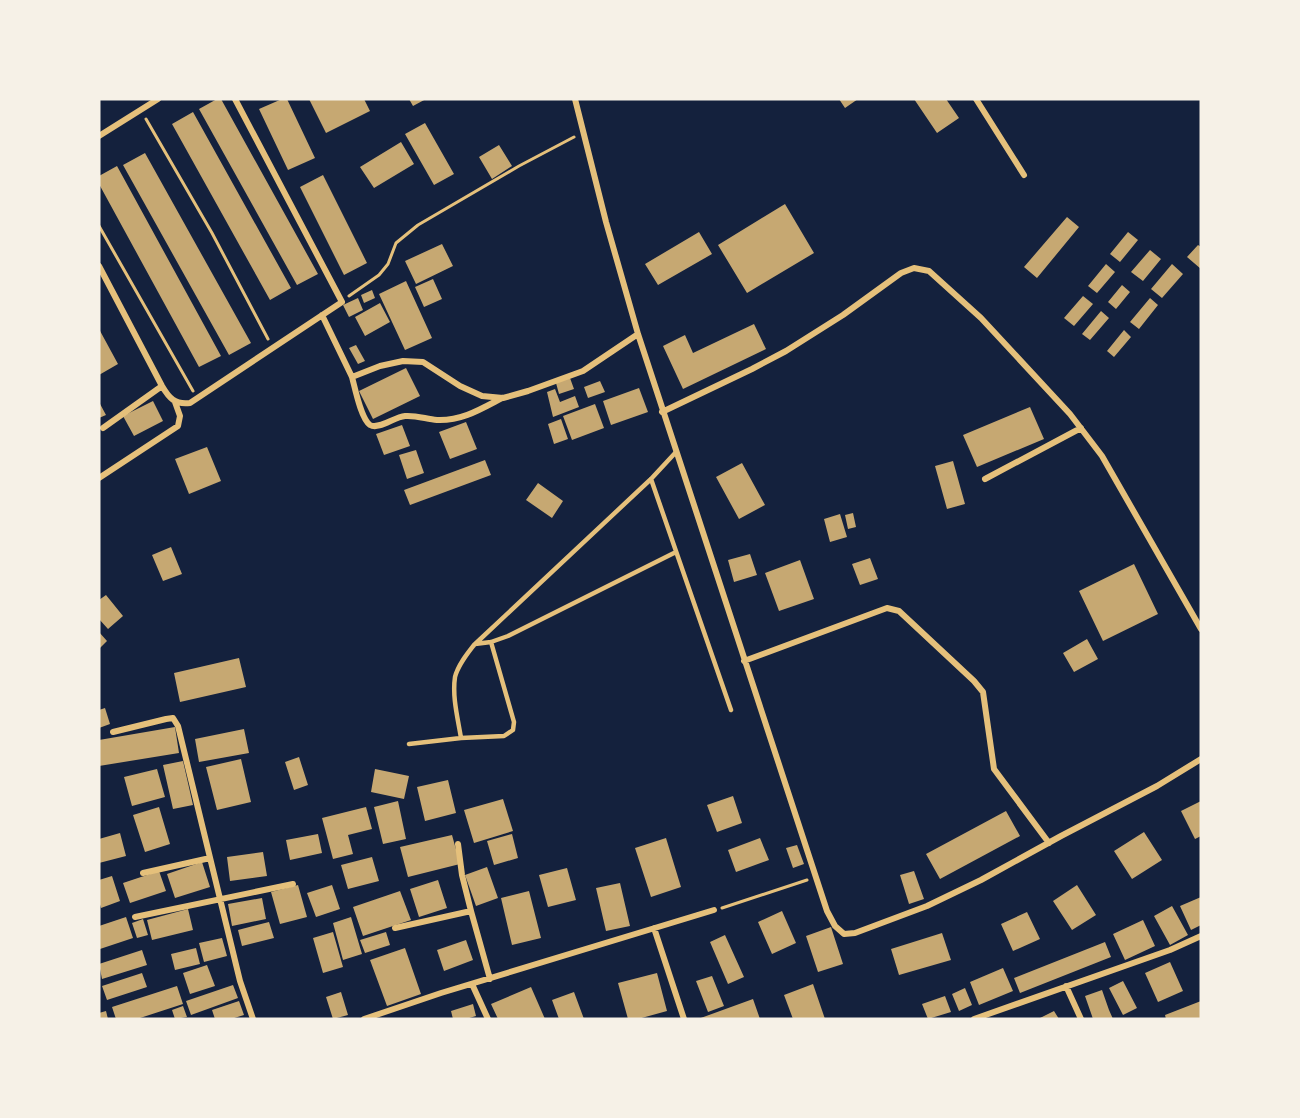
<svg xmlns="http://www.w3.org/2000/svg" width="1300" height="1118" font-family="'Titillium Web',sans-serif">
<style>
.building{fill:#c6a872}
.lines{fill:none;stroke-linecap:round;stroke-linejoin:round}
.path{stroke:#e5c07b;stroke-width:3}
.service{stroke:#e5c07b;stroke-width:4.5}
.minor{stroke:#e5c07b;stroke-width:6}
</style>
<rect width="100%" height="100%" fill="#14213d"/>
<path class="building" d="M217,99H221L318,274L297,285L199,109Z
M282,99H287L315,158L288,170L259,109Z
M309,99H364L370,111L326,133Z
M409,99H426L413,106Z
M839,99H858L845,108Z
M914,99H946L959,118L937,133Z
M193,112L291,288L270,300L172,124Z
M425,123L454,174L434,185L405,134Z
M401,142L414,164L374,188L360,167Z
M499,145L512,166L492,179L479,157Z
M145,153L251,343L229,355L123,165Z
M117,166L221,356L199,367L99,184V176Z
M323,175L367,263L344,275L300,187Z
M785,204L814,253L747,293L718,245Z
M1067,217L1079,227L1037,278L1024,267Z
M699,232L712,254L658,285L645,264Z
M1128,232L1138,240L1120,262L1110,254Z
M442,244L453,266L416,284L405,261Z
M1198,245L1201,247V269L1187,257Z
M1150,250L1161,259L1143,281L1131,272Z
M1106,264L1115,272L1097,293L1088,286Z
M1172,264L1183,274L1162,298L1151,289Z
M433,279L442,299L424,307L415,287Z
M406,281L432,338L405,350L379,294Z
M1122,285L1130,292L1116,309L1108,302Z
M372,290L375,298L364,303L361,295Z
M1083,296L1093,304L1074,326L1064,318Z
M358,298L363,310L349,317L343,305Z
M1150,298L1158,305L1139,329L1130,322Z
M380,303L390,322L365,336L355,317Z
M1101,311L1109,318L1090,340L1082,334Z
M754,324L766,349L683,389L663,346L685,335L693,353Z
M99,329L118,364L99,375Z
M1124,330L1131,337L1114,357L1107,351Z
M356,345L365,361L358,364L349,348Z
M406,368L420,396L373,419L359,391Z
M570,378L574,389L559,394L556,383Z
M600,381L605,392L588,398L584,387Z
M639,388L648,412L611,425L603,401Z
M555,389L560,402L575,396L579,407L553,417L547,392Z
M153,401L163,421L134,436L123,416Z
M99,402L106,415L99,418Z
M595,404L604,428L572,440L563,416Z
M1030,407L1044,439L977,467L963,435Z
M561,419L568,439L554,444L548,424Z
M466,422L477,449L450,459L439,432Z
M402,425L410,446L384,455L376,434Z
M207,447L221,481L189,494L175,459Z
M416,450L424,473L407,479L399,455Z
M485,460L491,475L410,505L404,490Z
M953,461L965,504L947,509L935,466Z
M742,463L765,505L739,519L716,477Z
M538,483L563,501L552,518L526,500Z
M853,513L856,527L848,529L845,515Z
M840,514L847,537L830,542L824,519Z
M171,547L182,574L163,581L152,555Z
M750,554L757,575L734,582L728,560Z
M870,558L878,579L860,585L852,564Z
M800,560L814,599L779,611L765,573Z
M1134,564L1158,614L1103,641L1079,591Z
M106,595L123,616L108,629L99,619V600Z
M99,632L107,641L99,649Z
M1087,639L1098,659L1074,672L1063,653Z
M239,658L246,687L180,702L174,673Z
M105,708L110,724L99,728V710Z
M175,727L179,753L99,766V740Z
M244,729L249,753L199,762L195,739Z
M299,757L308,785L294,790L285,762Z
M241,759L251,802L217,810L206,767Z
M183,761L193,805L173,809L163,765Z
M157,769L165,797L132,806L124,777Z
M375,769L409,776L404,799L371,792Z
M448,780L456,813L425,821L417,787Z
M733,796L742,823L717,832L707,805Z
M503,799L513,831L474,843L464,810Z
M398,801L406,839L383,844L374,807Z
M1201,801V836L1195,839L1181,811Z
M159,807L170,844L145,852L133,815Z
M366,807L372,829L348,835L353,854L333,859L322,818Z
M1006,811L1020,836L940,879L926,854Z
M1144,832L1162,860L1132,879L1114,851Z
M120,833L126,856L99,863V839Z
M318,834L322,853L290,860L286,840Z
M512,834L518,858L494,865L487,841Z
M452,835L460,864L408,877L400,847Z
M666,838L681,887L651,897L635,848Z
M760,838L769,860L736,872L728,850Z
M797,845L804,864L793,868L786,848Z
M263,852L267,876L230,881L227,857Z
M372,857L379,881L348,889L341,865Z
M202,862L210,887L175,898L167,874Z
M487,867L498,898L476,906L465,875Z
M567,868L576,900L548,907L539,875Z
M159,871L166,891L130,903L123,883Z
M914,871L924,899L909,904L900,875Z
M112,876L120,901L101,908L99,901V880Z
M438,880L447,908L419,917L410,889Z
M620,883L630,926L606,931L596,888Z
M298,885L307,917L280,924L271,892Z
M332,885L340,909L316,917L307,893Z
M1077,885L1096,915L1072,930L1053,901Z
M400,891L411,920L363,936L353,907Z
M529,891L541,938L512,945L501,898Z
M1201,897V925L1191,930L1180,906Z
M262,898L266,919L232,926L228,904Z
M1172,906L1188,935L1170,945L1154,916Z
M188,909L193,930L152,940L147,920Z
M782,911L796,943L772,954L758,922Z
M1027,912L1040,939L1013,951L1001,924Z
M126,917L133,938L100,949L99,926Z
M351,917L362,954L343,960L333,923Z
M143,919L148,935L137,938L132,923Z
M1143,920L1155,946L1125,960L1113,934Z
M269,922L274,938L242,946L238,930Z
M831,927L843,964L818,972L806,936Z
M333,932L343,967L323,973L313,938Z
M386,932L390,945L365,953L360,940Z
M942,933L951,960L899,975L891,949Z
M725,935L744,977L728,984L710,942Z
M222,938L227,956L204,962L199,943Z
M466,940L473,960L444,971L437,950Z
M1105,942L1111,957L1020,993L1014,978Z
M196,948L200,964L175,970L171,954Z
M405,948L421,994L387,1006L370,960Z
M142,950L147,965L102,979L99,964Z
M1170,962L1183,991L1158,1002L1145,973Z
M207,965L215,986L190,994L183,973Z
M1003,968L1013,991L979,1005L970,982Z
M142,973L147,987L107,1000L102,986Z
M657,973L667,1011L638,1019H628L618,983Z
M712,976L724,1006L708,1012L696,981Z
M1123,981L1137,1008L1123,1015L1109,988Z
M813,984L825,1019H793L784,995Z
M233,985L238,998L191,1015L186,1001Z
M177,986L183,1004L137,1019H116L112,1007Z
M531,987L545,1019H498L491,1004Z
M965,988L972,1005L959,1011L952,994Z
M1102,990L1109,1010L1113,1019H1093L1092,1016L1085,996Z
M341,992L348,1015L333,1019L326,997Z
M574,992L584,1019H559L552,1000Z
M945,996L951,1012L928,1019L922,1004Z
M753,999L760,1019H698Z
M239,1001L244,1015L231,1019H215L212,1010Z
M1201,1001V1019H1166L1165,1015Z
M473,1004L476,1016L466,1019H453L451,1011Z
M183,1006L187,1017L175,1019L172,1010Z
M106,1011L108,1019H99V1013Z
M1054,1011L1059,1019H1038Z"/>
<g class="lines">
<path class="path" d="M146,119L212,233L268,339
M99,226L193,391
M349,296L379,275L388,264L396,243L418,225L519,166L574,137
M722,908L807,880"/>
<path class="service" d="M651,479L731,710
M475,644L491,642L508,636L676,552
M461,738L504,736L513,730L514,722L491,642
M409,744L461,738C458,719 452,697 455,677C458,665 467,654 474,645L651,479L676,452"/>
<path class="minor" d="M575,99L606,222L638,334L827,911L835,926L844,934L855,933L927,906L981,880L1061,836L1157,786L1201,759
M976,99L1024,175
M99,136L158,99
M99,266L162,386C169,398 175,405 190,403L342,302L235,99
M322,315L352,377L380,366L403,361L423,362L460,386L482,396L503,398L528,391L583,371L638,334
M352,377C355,388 361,419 370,425C379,430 394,417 405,416C416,415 426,419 437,420C462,421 481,409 502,398
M662,412L752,369L786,351L843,315L901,273L914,268L929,271L981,318L1070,414L1102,456L1201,629
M103,428L162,386
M99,478L178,426L180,416L175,402
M985,479L1081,428
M744,661L887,608L899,611L974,681L983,692L994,769L1049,843
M113,732L166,719L173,718L178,726L240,981L253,1019
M458,844L462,875L471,911
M143,873L210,858
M135,917L293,884
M395,928L471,911L490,979
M654,928L684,1019
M472,984L488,1019
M1066,986L1081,1019
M364,1019L441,993L714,910
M974,1019L1170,950L1201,936"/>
</g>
<rect width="1300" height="1118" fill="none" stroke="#f6f1e7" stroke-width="201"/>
</svg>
